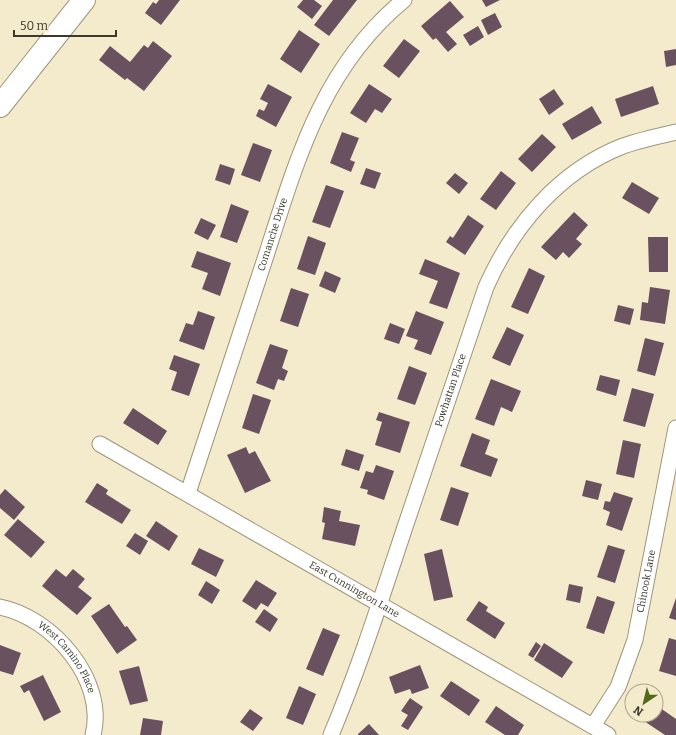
<svg xmlns="http://www.w3.org/2000/svg" width="676" height="735" font-family="Bitter,serif">
<style>
.building{fill:#695160}
.lines{fill:none;stroke-linecap:round;stroke-linejoin:round}
.minor-casing{stroke:#9d957a;stroke-width:17}
.secondary-casing{stroke:#9d957a;stroke-width:24}
.minor{stroke:#fff;stroke-width:15}
.secondary{stroke:#fff;stroke-width:22}
.labels{text-anchor:middle;dominant-baseline:central;stroke-width:4;stroke-linejoin:round;paint-order:stroke}
.street-label{font-size:10px;fill:#3b382c;stroke:#f4ebcd}
</style>
<rect width="100%" height="100%" fill="#f4ebcd"/>
<path class="building" d="M159,0H180L161,25L145,13L153,2L156,4Z
M303,0H314L322,6L312,19L297,7Z
M333,0H357L329,36L314,25Z
M482,0H500L486,7Z
M450,1L464,17L446,32L457,44L448,52L436,38L433,40L421,26Z
M495,13L502,27L488,35L481,20Z
M478,26L484,37L470,46L463,35Z
M299,30L320,44L301,73L280,59Z
M404,39L420,51L399,78L383,66Z
M153,41L172,56L144,91L127,78L125,80L99,60L110,46L130,62L144,45L148,48Z
M676,49V65L666,67L664,51Z
M268,84L292,97L276,127L256,116L259,109L264,111L268,103L260,99Z
M369,84L392,99L382,113L375,109L366,123L350,113Z
M653,86L659,104L621,117L615,99Z
M554,89L564,104L549,115L539,99Z
M592,106L602,123L572,140L562,124Z
M342,132L359,138L350,160L355,162L351,172L330,163Z
M542,134L556,147L532,172L518,159Z
M253,143L272,150L260,182L241,175Z
M220,164L235,169L230,185L215,180Z
M366,168L381,173L375,189L360,184Z
M501,171L516,183L496,210L480,199Z
M455,173L468,183L459,194L446,183Z
M632,182L659,198L649,214L622,198Z
M326,185L344,191L330,228L312,222Z
M231,204L249,211L237,243L220,237Z
M574,212L588,225L576,239L582,244L569,258L563,252L556,260L541,247Z
M468,215L484,226L465,255L446,242L450,236L453,238Z
M201,218L216,225L208,240L194,233Z
M308,236L326,243L315,275L297,269Z
M648,237H668V272H649Z
M197,251L231,263L220,296L202,289L208,273L191,267Z
M425,259L460,273L447,309L429,303L438,281L419,274Z
M529,268L545,276L528,314L511,307Z
M325,271L341,278L335,293L319,286Z
M650,287L670,290L665,324L640,320L642,302L648,303Z
M291,288L309,294L298,327L280,321Z
M618,305L634,309L630,325L614,321Z
M198,311L215,317L204,350L179,341L186,323L193,325Z
M416,311L444,322L431,355L414,349L418,340L406,336Z
M390,323L405,329L399,344L384,339Z
M507,327L524,335L510,366L492,358Z
M645,338L664,343L655,376L637,371Z
M270,344L288,350L282,368L288,371L284,381L278,379L274,390L256,383Z
M174,355L200,364L189,396L171,390L177,372L169,369Z
M409,366L427,373L415,405L397,399Z
M600,375L620,380L616,396L596,390Z
M491,379L521,391L512,412L501,407L494,426L475,419Z
M632,388L654,394L645,427L623,421Z
M253,394L271,400L259,434L242,428Z
M133,408L167,431L158,445L123,423Z
M379,412L410,422L400,453L375,445L382,422L376,420Z
M472,433L490,440L485,454L498,459L491,477L460,466Z
M623,440L641,444L634,478L616,474Z
M246,447L249,454L255,451L271,481L245,493L227,455Z
M346,449L364,455L359,471L341,465Z
M376,465L394,471L384,500L367,494L368,490L360,488L366,471L373,473Z
M586,480L602,484L598,500L582,496Z
M97,483L108,490L106,494L131,510L122,524L85,502Z
M451,487L469,493L458,526L440,520Z
M5,489L25,507L14,520L0,508V495Z
M614,492L633,498L622,531L606,525L610,512L603,509L605,501L610,502Z
M324,507L341,511L339,521L360,525L355,546L322,539L325,523L322,522Z
M18,519L45,542L31,558L4,535Z
M156,521L178,536L169,551L146,536Z
M135,533L148,541L140,555L126,546Z
M608,545L625,550L615,583L597,577Z
M199,548L224,560L216,577L191,564Z
M442,549L453,597L434,601L424,554Z
M56,569L66,577L73,569L85,579L78,587L92,598L77,615L42,586Z
M256,580L277,593L268,607L261,603L256,610L242,601Z
M206,581L220,590L212,604L198,595Z
M569,584L583,587L580,603L566,600Z
M597,596L615,602L604,634L586,628Z
M676,598V620L669,618Z
M479,601L488,607L486,611L505,623L495,639L466,620Z
M109,604L125,627L127,626L137,640L117,654L91,616Z
M264,609L278,619L270,632L255,622Z
M323,628L340,635L323,676L306,669Z
M669,638L676,640V676L659,671Z
M536,642L541,646L533,658L528,655Z
M544,643L573,662L562,678L534,660Z
M0,645L21,653L13,675L0,671Z
M420,665L429,688L412,694L410,689L395,694L389,677Z
M139,666L148,701L130,705L119,671Z
M43,675L61,712L44,721L29,690L24,693L20,686Z
M451,681L480,700L469,716L440,696Z
M299,686L316,694L303,725L286,718Z
M410,698L423,707L408,730L401,726L408,715L401,711Z
M656,705L676,719V735H665L641,719L644,715H656Z
M496,706L524,725L518,735H505L485,722Z
M250,709L263,718L253,731L240,722Z
M143,718L163,721L161,735H140Z
M369,724L379,735H358V734Z"/>
<g class="lines">
<defs>
<g id="minor">
<path id="s1" d="M100,444L608,735"/>
<path id="s2" d="M188,493C212,422 235,351 258,280C293,176 315,73 404,0"/>
<path id="s3" d="M0,607C52,617 107,680 93,735"/>
<path id="s4" d="M593,726L618,687L635,640L676,428"/>
<path id="s5" d="M331,735C360,666 382,596 406,524C432,445 459,366 486,287C513,226 559,171 623,146C640,140 658,136 676,132"/>
</g>
<path id="secondary" d="M0,106L84,0"/>
</defs>
<use href="#minor" class="minor-casing"/>
<use href="#secondary" class="secondary-casing"/>
<use href="#minor" class="minor"/>
<use href="#secondary" class="secondary"/>
</g>
<g class="labels">
<g class="street-label">
<text stroke="none"><textPath href="#s2" startOffset="272">Comanche Drive</textPath></text>
<text stroke="none"><textPath href="#s5" startOffset="365">Powhattan Place</textPath></text>
<text stroke="none"><textPath href="#s4" startOffset="156">Chinook Lane</textPath></text>
<text stroke="none"><textPath href="#s1" startOffset="293">East Cunnington Lane</textPath></text>
<text stroke="none"><textPath href="#s3" startOffset="87">West Camino Place</textPath></text>
</g>
</g>
<g transform="translate(644 703) rotate(215)"><circle r="19" fill="#f4ebcd" stroke="#aaa38d"/>
<path d="M0-3L7 15L0 10L-7 15Z" fill="#536918"/>
<text y="-6" font-size="11" font-weight="bold" text-anchor="middle" fill="#3b382c">N</text>
</g>
<path d="M14 30v6h102v-6" fill="none" stroke="#3b382c" stroke-width="2"/>
<text x="20" y="30" font-size="12" fill="#3b382c" stroke="#f4ebcd" stroke-width="3" paint-order="stroke">50 m</text>
</svg>
